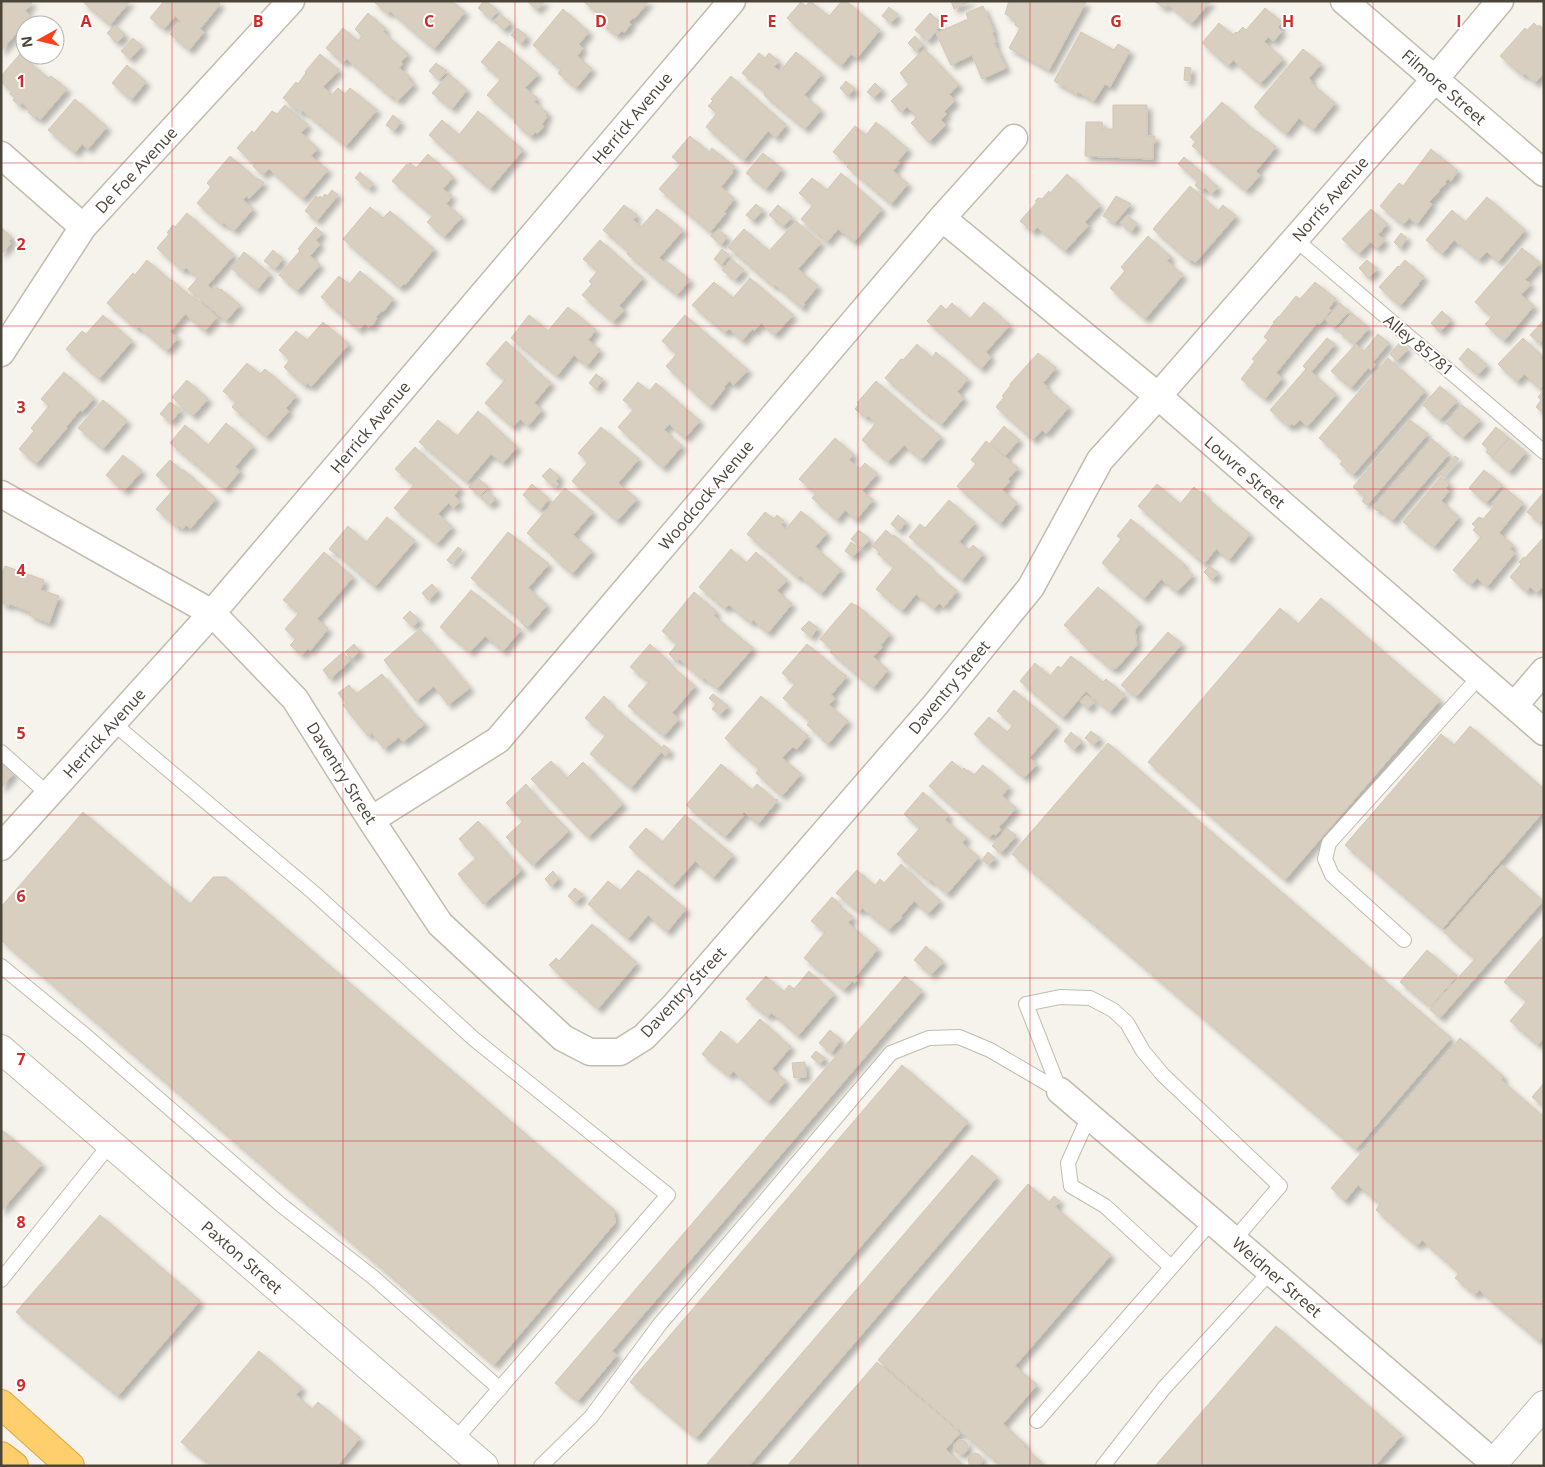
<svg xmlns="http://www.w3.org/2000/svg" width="1545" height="1467" font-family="'Open Sans',sans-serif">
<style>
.building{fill:#d8cfc1;stroke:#d3c7b4;filter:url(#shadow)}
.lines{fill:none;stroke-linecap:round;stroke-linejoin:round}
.service-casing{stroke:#c2bbae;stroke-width:16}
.minor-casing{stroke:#c2bbae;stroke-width:29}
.tertiary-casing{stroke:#c2bbae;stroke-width:30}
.motorway-casing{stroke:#e0a43c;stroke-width:30}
.service{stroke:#fff;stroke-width:14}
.minor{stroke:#fff;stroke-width:26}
.tertiary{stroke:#fff;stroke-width:28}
.motorway{stroke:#ffcf6e;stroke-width:28}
.grid{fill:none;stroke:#d62828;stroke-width:1;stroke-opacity:0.55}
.labels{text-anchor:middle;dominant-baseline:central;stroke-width:4;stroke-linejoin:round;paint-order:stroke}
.street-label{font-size:16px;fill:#4b4439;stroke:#fff}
.grid-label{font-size:16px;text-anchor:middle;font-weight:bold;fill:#d62828;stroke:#fff;stroke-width:4;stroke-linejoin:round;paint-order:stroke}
</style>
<defs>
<filter id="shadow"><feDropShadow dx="4.5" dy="4.5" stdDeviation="2.5" flood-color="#0004"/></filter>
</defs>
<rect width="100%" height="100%" fill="#f6f3ec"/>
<path class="building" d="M1,1H31L32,3L25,11L31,16L1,51Z
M84,1H130L110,25L83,2Z
M164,1H217L220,4L200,29L204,32L189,50L170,34L181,21L175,16L164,29L150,18Z
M373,1H452L465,12L434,49L390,11L388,14Z
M484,1H487L498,11L491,19L478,8Z
M527,1H545L537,10Z
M583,1H649L634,19L633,18L629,22L631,24L624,33L622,31L617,36L600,22L603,18Z
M810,1L829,16L842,1H846L880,30L857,58L851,54L841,66L787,18L801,2L806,6Z
M951,1H971L954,9Z
M1009,1L1086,2L1049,70L1009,48L1020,28L1015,25L1016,20L1005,14Z
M1154,1H1211L1191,24L1168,4L1164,8Z
M983,6L994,32L992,33L996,42L994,43L1006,68L982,79L972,55L951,65L936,33L968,19L966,13Z
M889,7L898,15L891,23L882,16Z
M1265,8L1282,22L1278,27L1282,31L1273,42L1268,37L1264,42L1283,59L1260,84L1233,60L1228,66L1202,43L1219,23L1233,35L1236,32L1237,33L1243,27L1246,30Z
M563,9L589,32L579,44L583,48L577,56L592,69L576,88L558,73L561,70L533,45Z
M368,13L386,29L383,32L408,54L401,62L403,64L399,68L409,76L408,78L414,84L398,101L392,96L391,97L347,59L343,63L326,48L343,28L358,41L362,36L355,29Z
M930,13L942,24L928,41L915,30Z
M500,14L511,23L504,30L494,21Z
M1534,23L1538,27L1539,25L1544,29V73L1535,83L1525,74L1523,76L1500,56L1525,28L1527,30Z
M115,25L125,35L117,43L107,33Z
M517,28L527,36L521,44L511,35Z
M1081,32L1114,50L1118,44L1130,51L1110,87L1105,84L1094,101L1078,92L1077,94L1054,81Z
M915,36L923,45L916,51L908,43Z
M133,38L142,46L130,59L121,51Z
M499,41L538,74L525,88L537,98L534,102L548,113L545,116L547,117L542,124L544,126L537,134L535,132L531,137L514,122L516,120L487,95L501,79L481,62Z
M924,49L959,85L949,94L955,101L944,112L947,114L941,120L946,125L929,142L911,123L917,117L907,107L901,112L891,101L909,84L900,73Z
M1303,49L1321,64L1309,78L1312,81L1311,83L1335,103L1313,130L1299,118L1286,134L1254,107Z
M796,52L822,74L804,95L821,110L805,129L765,96L764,91L742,73L759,53L765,58L769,53L779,61L774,67L780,71Z
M20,54L48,78L51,76L67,89L40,120L36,116L35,118L28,112L29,110L23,103L20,106L13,100L15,98L10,94L12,92L1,82V76Z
M320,54L339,70L323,87L332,95L338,88L345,94L350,88L377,110L346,146L303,111L301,113L283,98L296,82L298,84L300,81L306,73L305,72Z
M436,63L447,71L439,80L429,71Z
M127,65L146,82L131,100L112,83Z
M1185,67L1191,68L1190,81L1184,80Z
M449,74L467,90L452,109L432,93Z
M731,76L786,125L776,138L768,131L744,160L706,127L717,113L708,106L713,101L711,99Z
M846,81L855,89L848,96L840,88Z
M875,83L882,90L874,98L867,92Z
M75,99L107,127L88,149L82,144L75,153L48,130Z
M1222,102L1256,132L1257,131L1276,147L1256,171L1260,175L1246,191L1192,146L1196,142L1190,137Z
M285,105L308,125L301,133L318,149L311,156L328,170L303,199L269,169L263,175L253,166L255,164L237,148L252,131L254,133L272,111L277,114Z
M1113,105H1147V136H1155V143H1153V159L1085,156L1086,122H1102L1103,129H1113Z
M478,111L523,150L490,189L429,135L442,120L459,135Z
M393,115L401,122L394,131L386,125Z
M876,122L908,149L898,161L900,162L893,171L908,184L891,204L847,167L849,165L833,152L855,126L866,135Z
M690,136L709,152L712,148L735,167L732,171L733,172L721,187L734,199L724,212L726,213L710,232L659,189L681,164L672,157Z
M1431,149L1458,171L1451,181L1448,179L1445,182L1446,183L1443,187L1442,186L1439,190L1440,191L1429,202L1432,204L1417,224L1409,218L1403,225L1380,206L1399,183L1403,186Z
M763,153L782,169L766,189L746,173Z
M428,154L453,177L443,189L452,196L446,204L462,217L444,237L427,222L433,216L392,181L407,164L408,166L410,163L416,168Z
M230,156L258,180L259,179L264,183L249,199L247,196L243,200L253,209L234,231L224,223L222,225L197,203L211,187L207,183Z
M1184,157L1218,187L1212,194L1205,188L1202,191L1195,185L1198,181L1178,164Z
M360,172L373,184L369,189L355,178Z
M841,173L882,209L854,242L838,229L827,242L801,219L813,205L799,193L812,178L827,190Z
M1067,174L1100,205L1085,222L1088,226L1065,251L1037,227L1033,232L1020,221L1037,202L1035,201L1038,198L1042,199L1049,191L1050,193Z
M1190,186L1218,211L1223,205L1236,216L1195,263L1192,260L1190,262L1153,229Z
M332,190L338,195L317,221L305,211L316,196L319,198L320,196L322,198L325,194L327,196Z
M1116,196L1131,204L1115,223L1103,216Z
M1487,197L1525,230L1498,262L1487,252L1479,260L1454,240L1442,254L1426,240L1452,210L1465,222Z
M756,204L763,210L753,221L746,215Z
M624,205L637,215L633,220L641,227L657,209L683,230L659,258L664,262L665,260L690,280L677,295L627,254L629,252L603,230Z
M778,205L792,217L783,227L769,215Z
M370,207L383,218L390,211L434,249L405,285L404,284L400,288L343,239Z
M1371,209L1387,224L1378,235L1385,240L1377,249L1370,242L1359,254L1342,239Z
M187,213L234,255L208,285L212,289L214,285L220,290L221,289L240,305L226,321L188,289L198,278L186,268L183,271L157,248L169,234L167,233L173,225L175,227Z
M1127,215L1137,224L1131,232L1120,223Z
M796,221L821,243L798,269L818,286L804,303L805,304L802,308L775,285L774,287L728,247L744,229L769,251Z
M1,227L12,238L9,241L11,243L1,254Z
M316,227L322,233L316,240L320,244L310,256L320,265L297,291L279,275L300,251L298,249Z
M718,229L727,237L721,245L711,236Z
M1401,233L1407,238L1400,248L1394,242Z
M1148,236L1171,257L1167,261L1183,275L1145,319L1110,288L1125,271L1121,267Z
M600,240L643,278L619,306L624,310L613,322L582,295L592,284L589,281L598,271L583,259Z
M1522,248L1540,263L1525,280L1531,284L1521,295L1534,306L1504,341L1485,324L1492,317L1475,302Z
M722,249L729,255L721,265L714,259Z
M273,250L283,259L275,269L264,261Z
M244,252L270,274L257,290L231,268Z
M731,259L744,270L735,280L722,270Z
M147,260L171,281L172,280L196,301L197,299L217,317L205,331L185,314L170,332L178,338L167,351L139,327L137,329L107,303L133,273L135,275Z
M1367,260L1377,269L1369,278L1359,268Z
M1405,260L1424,277L1418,284H1419L1400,306L1379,287L1398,266L1399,267Z
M360,271L393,299L383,312L382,311L376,317L377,318L372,326L371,325L368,327L365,324L359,330L321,297L339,276L349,284Z
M750,278L793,315L775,335L761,323L754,331L752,329L742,341L729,329L725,333L692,305L714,282L733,298Z
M1315,282L1336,299L1329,308L1331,310L1319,325L1317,323L1276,373L1282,378L1265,399L1241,379L1255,361L1252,359L1268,340L1264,337L1274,323L1273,322L1279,316V317L1296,296L1300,299Z
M984,302L1010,325L986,352L991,357L981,369L927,321L941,305L946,310L952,303L970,319Z
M1340,303L1349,311L1334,328L1325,320Z
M568,307L596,330L588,340L600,350L587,366L574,355L557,376L511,338L529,315L548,331Z
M1442,311L1451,320L1440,332L1431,323Z
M1352,313L1369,328L1355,344L1364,351L1378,334L1389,343L1373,362L1376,365L1371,370L1368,368L1351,388L1331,371L1355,345L1337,330Z
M103,315L132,341L99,379L66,349L82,331L86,334Z
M685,315L748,370L734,385L729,381L724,387L725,388L710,407L666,366L677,354L662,341Z
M1544,320V339L1539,343L1530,335Z
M323,322L349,344L311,387L307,383L305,386L284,367L290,360L279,350L296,331L307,340Z
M1327,338L1335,344L1311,372L1336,394L1307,427L1300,420L1294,426L1292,424L1289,427L1270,410L1306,369L1303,366Z
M1523,338L1542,356L1540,358L1544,361V385L1540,389L1524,374L1517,382L1498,364Z
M506,341L527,361V362L551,383L534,403L542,410L528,426L520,419L513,427L485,403L505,380L486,364Z
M1400,342L1408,349L1397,361L1390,354Z
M917,344L932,358L936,352L968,379L957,392L964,398L941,425L929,414L928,415L885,378L901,359L903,360Z
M1468,348L1487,365L1478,375L1459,359Z
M1038,353L1056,368L1043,383L1047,386L1046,388L1069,407L1046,434L1042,430L1033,440L996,407L1004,397L1002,396L1011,385L1010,384Z
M1388,358L1425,391L1353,475L1340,464L1343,461L1338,457L1339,455L1319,438Z
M247,363L260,374L265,369L296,396L286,408L289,411L266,437L232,407L236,402L223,391Z
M64,372L94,398L82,412L80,410L66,427L67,428L36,464L19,449L34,431L31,428L49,406L41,399Z
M596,374L603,379L596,389L589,383Z
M187,380L208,399L193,416L172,397Z
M876,381L941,437L921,460L904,445L888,462L862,440L876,423L868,416L866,418L855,409L859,404L857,403Z
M638,382L649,391L656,383L700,421L685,438L669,424L664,430L682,446L663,468L618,427L634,409L623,400Z
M1440,386L1457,401L1440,420L1423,405Z
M1544,390V414L1536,407L1541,400L1538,397Z
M103,400L127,421L103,449L78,428Z
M170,402L181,410L171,422L160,414Z
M1462,405L1480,420L1463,438L1446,423Z
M478,411L517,447L503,463L491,454L467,482L419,442L438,420L457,436Z
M1410,420L1428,434L1367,505L1362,501L1365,497L1353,487Z
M226,423L253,446L235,467L240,471L225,489L170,443L185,425L208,445Z
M1004,426L1019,440L1005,456L990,443Z
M601,427L639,459L618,483L637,499L617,521L572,481L588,462L578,453Z
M1496,427L1509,438L1492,457L1486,452L1488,449L1482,444Z
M835,438L854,455L849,460L860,469L865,463L877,474L862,491L873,500L856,520L845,510L837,520L812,498L816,494L799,479Z
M1509,438L1526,452L1509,472L1492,457Z
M1432,439L1449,454L1392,521L1379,509L1377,511L1373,507Z
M986,441L1018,468L1008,479L1010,481L1002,490L1017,503L1000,524L957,486L976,464L971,460Z
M415,447L460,488L454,496L460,501L454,508L448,503L438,514L452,527L437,544L394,508L414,485L395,469Z
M123,455L142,471L124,491L106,475Z
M1455,456L1459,459L1443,477L1441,474L1439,476L1438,475Z
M170,460L181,470H184L216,499L190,529L186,525L183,529L179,526L178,528L156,509L173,490L156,475Z
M550,468L560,477L556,481L559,484L556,486L553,484L552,485L542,476Z
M1484,470L1502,485L1486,503L1469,488Z
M1441,477L1450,484L1446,488L1449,491L1441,501L1459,517L1434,547L1403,522Z
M478,478L488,487L480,496L469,487Z
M532,484L549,499L540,510L523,495Z
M1157,484L1180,504L1194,487L1201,493L1202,491L1206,495L1205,497L1250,534L1229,560L1216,549L1204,564L1138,506Z
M565,488L593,512L573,535L592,551L572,574L551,555L552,554L527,533Z
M1505,488L1523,503L1499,533L1513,545L1510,549L1515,553L1487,587L1477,578L1471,585L1453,570L1481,537L1473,530L1476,527L1472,524L1479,517L1483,519L1495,505L1492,503Z
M487,491L496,499L490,505L481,498Z
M1544,492V518L1540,523L1527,512Z
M949,500L975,523L959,542L969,550L973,545L983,554L962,580L909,537L920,524L925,528Z
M801,511L827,533L815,547L841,570L821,594L800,576L798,578L747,534L765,512L774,519L777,515L784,521L781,525L786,529Z
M898,515L906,522L899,531L891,524Z
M387,517L415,541L375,587L335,552L334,553L329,549L348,526L366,542Z
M1131,519L1185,565L1183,567L1193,575L1177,592L1161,579L1144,599L1102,563L1121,539L1117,536Z
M859,530L870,540L862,548L851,539Z
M886,530L893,537L894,535L930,566L929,567L957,591L944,607L939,603L934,609L916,594L902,611L876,589L894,567L878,554L880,552L872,546Z
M508,532L549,564L528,588L547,605L527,628L521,622L522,621L471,578Z
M1544,537V585L1537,593L1530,587L1527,592L1510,577L1521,564L1519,562L1524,557L1525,558Z
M851,542L860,549L853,557L845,551Z
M458,547L462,550L451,564L447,560Z
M731,549L746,563L756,552L787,580L777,591L792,604L768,633L753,620L751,623L729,605L725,609L699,587Z
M324,552L353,577L317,619L328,629L310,651L308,648L302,655L290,645L296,639L285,629L299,613L283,600Z
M5,566L44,580L41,590L59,596L49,623L29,615L31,612L10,604L9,606L1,603V575Z
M1210,566L1218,573L1212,580L1204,572Z
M432,584L438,591L428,600L422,593Z
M1098,587L1140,623L1135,630L1137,645L1117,668L1111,669L1080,642L1081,640L1064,625Z
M471,590L521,630L503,651L485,636L470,652L440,627Z
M694,592L716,611L715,612L716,613L714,616L753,648L717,689L704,678L703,680L679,659L677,662L669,654L677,644L662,631Z
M1321,598L1440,700L1285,880L1148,762L1280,608L1298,624Z
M851,603L859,607L890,634L881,645L882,647L873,657L888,670L873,688L830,652L832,649L820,639Z
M410,611L419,620L413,627L403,618Z
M809,621L818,628L811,637L801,629Z
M420,629L470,688L448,705L434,686L416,701L384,660Z
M1168,632L1182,644L1136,697L1121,685Z
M354,644L360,651L352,659L345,652Z
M650,644L670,663L669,664L695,686L672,713L679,719L664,736L628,706L649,682L630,667Z
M807,644L842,673L847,676L831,695L835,698L829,705L848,721L828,744L822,740L824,739L807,725L810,721L783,698L795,684L782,673Z
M343,652L350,661L330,679L323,670Z
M1071,656L1103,682L1106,679L1125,695L1110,712L1086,691L1063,718L1020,681L1035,663L1050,676L1058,666L1061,668Z
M382,674L418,719L419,718L425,724L403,742L399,737L384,749L372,733L368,736L343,705L346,703L338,693L349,685L356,694Z
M1014,690L1057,726L1029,758L1037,764L1024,778L974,734L989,717L1007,732L1013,725L997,711Z
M713,694L728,706L720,715L712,709L716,704L709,698Z
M1086,695L1094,702L1088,709L1080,702Z
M604,696L610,702L609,703L662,748L664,745L670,750L666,756L661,752L631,788L590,754L606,735L585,718Z
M761,696L808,736L797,749L793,747L782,758L801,774L782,796L756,773L759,769L725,738Z
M1470,726L1544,789V811L1442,929L1345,845L1441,734L1454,745Z
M1091,731L1100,738L1094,745L1085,738Z
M1071,732L1082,742L1074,750L1064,741Z
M1108,743L1451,1038L1356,1149L1012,854Z
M551,761L567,778L583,762L623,804L588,837L531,779Z
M952,761L962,770L964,768L967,771L968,770L974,775L983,765L1009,787L1002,796L1016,808L999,827L1001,829L996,835L993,834L989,838L929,786Z
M1,763L14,773L1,788Z
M721,764L752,790L757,784L774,799L778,800L758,824L744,812L742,814L744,815L725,837L686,805Z
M526,784L543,805L569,831L533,865L506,837L523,821L506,803Z
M923,792L949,816L945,820L967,838L962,843L979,857L947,894L931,880L930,882L897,854L920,828L904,814Z
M83,812L190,904L213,877H226L614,1210L615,1223L494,1365L1,940V907Z
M685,815L733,855L713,878L695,861L673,886L629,847L646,828L662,842Z
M478,821L522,870L484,904L458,874L476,858L459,839Z
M1007,828L1016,836L1001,853L992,846Z
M988,852L995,858L989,865L982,860Z
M901,864L940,901L928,914L914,901L901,916L902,917L897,923L896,922L889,930L862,908L859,912L836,893L857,870L875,886L880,879L884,883Z
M1502,865L1543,901L1440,1018L1430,1009L1475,959L1444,932Z
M638,870L686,909L667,932L648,915L628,939L588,904L608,881L620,891Z
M553,871L559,879L551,886L545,879Z
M575,888L583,895L576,903L568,896Z
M832,897L838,902L836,903L853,917L848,923L878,949L855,977L858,979L855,983L852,981L844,990L804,958L825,932L811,921Z
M592,924L637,963L598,1009L549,965L556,958L559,961Z
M1544,935V1038L1538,1045L1510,1021L1527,1001L1504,982Z
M926,946L943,962L931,975L914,960Z
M1427,950L1457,976L1430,1007L1400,982Z
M809,971L834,994L798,1036L777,1017L771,1013L768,1017L746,999L766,976L784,992L789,985L794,989Z
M905,976L922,991L612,1351L617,1355L578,1401L555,1383Z
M760,1019L791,1047L772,1069L786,1081L768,1102L733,1071L729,1076L702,1054L721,1031L737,1045Z
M830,1030L841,1040L831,1053L819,1043Z
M1460,1038L1504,1077L1501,1080L1544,1117V1336L1539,1341L1479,1290L1475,1295L1455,1278L1459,1273L1422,1240L1417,1246L1376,1210L1380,1204L1358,1185L1345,1201L1331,1188Z
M816,1051L825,1058L820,1064L811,1057Z
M805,1062L806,1077L794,1078L792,1063Z
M902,1065L968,1122L696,1438L630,1382Z
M1544,1083V1107L1532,1097Z
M1,1129L42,1164L1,1211Z
M972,1155L997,1177L749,1466H705Z
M1028,1184L1049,1202L1054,1196L1060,1201L1055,1207L1111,1255L1015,1366L1037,1385L1003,1424L1026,1445L1024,1447L1041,1462L1038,1466H1001L878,1360Z
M100,1215L200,1301L118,1396L16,1312Z
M1276,1326L1402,1435L1375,1466H1155Z
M259,1351L302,1388L296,1395L312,1409L318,1402L360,1438L337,1466H213L181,1442Z
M877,1362L960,1433L946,1449L963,1466H787Z
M954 1447a7 7 0 1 1 14 0a7 7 0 1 1-14 0Z
M968 1460a7 7 0 1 1 14 0a7 7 0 1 1-14 0Z"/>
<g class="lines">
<defs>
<path id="service" d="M1295,239L1544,452
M113,723L314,893L474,1039L668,1195L454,1441
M1,752L48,794
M1404,940L1332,875L1325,859L1329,843L1480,676
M1,966L85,1035L281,1205L374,1278L500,1389
M1060,1091L1026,1004L1060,997L1090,998L1113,1010L1127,1023L1143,1051L1163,1075L1280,1186L1234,1240
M1089,1116L1068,1163L1071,1186L1105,1206L1171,1267
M1,1280L111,1143
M1037,1421L1212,1221
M541,1466L591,1417L660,1324L891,1053L929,1038L959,1037L990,1050L1060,1091
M1103,1466L1164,1388L1271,1271"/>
<path id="minor" d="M1344,1L1544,173
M1,155L83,227
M942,218L1158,396L1544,732
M1,353L83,227L291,1
M1,494L212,613L295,699L371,820L440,924L563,1038L590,1052H620L644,1037L674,1006L936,704L1031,587L1100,460L1158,396L1435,79L1500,1
M1514,706L1544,671
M371,820L498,740L942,218L1014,138
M1,847L212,613L732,1
M1060,1091L1494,1463"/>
<path id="tertiary" d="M1,1049L484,1466
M1491,1466L1544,1405"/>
<path id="motorway" d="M1,1404L70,1466
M1,1456L14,1466"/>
</defs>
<use href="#service" class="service-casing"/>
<use href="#minor" class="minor-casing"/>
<use href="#tertiary" class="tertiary-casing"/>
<use href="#motorway" class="motorway-casing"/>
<use href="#service" class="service"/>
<use href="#minor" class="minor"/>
<use href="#tertiary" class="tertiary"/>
<use href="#motorway" class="motorway"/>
</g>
<path class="grid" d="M172,1V1466M343,1V1466M515,1V1466M687,1V1466M858,1V1466M1030,1V1466M1202,1V1466M1373,1V1466M1,163H1544M1,326H1544M1,489H1544M1,652H1544M1,815H1544M1,978H1544M1,1141H1544M1,1304H1544"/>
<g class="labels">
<g class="street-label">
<text transform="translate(1444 87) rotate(41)">Filmore Street</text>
<text transform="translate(632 118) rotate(-50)">Herrick Avenue</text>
<text transform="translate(136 170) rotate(-47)">De Foe Avenue</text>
<text transform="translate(1330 199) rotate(-49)">Norris Avenue</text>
<text transform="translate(1419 345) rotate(40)">Alley 85781</text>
<text transform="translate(370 427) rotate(-50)">Herrick Avenue</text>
<text transform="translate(1245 472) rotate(41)">Louvre Street</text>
<text transform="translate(706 495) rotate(-50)">Woodcock Avenue</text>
<text transform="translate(949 687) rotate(-50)">Daventry Street</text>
<text transform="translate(104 733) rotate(-48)">Herrick Avenue</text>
<text transform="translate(342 773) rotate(58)">Daventry Street</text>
<text transform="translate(683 992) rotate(-47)">Daventry Street</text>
<text transform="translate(242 1257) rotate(41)">Paxton Street</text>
<text transform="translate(1277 1277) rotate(41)">Weidner Street</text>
</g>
</g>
<g class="grid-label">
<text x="86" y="27">A</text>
<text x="258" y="27">B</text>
<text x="429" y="27">C</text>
<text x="601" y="27">D</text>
<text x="772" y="27">E</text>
<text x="944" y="27">F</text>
<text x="1116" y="27">G</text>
<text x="1288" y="27">H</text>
<text x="1459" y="27">I</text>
<text x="21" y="87">1</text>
<text x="21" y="250">2</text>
<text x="21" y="413">3</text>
<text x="21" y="576">4</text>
<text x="21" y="739">5</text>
<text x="21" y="902">6</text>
<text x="21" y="1065">7</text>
<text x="21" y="1228">8</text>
<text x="21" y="1391">9</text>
</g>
<rect width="1545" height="1467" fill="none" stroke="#4b4439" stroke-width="5"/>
<g transform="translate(40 40) rotate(262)"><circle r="24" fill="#ffffff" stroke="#b7b4b0"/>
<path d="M0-4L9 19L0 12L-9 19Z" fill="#fc3f1d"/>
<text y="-8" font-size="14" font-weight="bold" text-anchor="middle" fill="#4b4439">N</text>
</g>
</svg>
